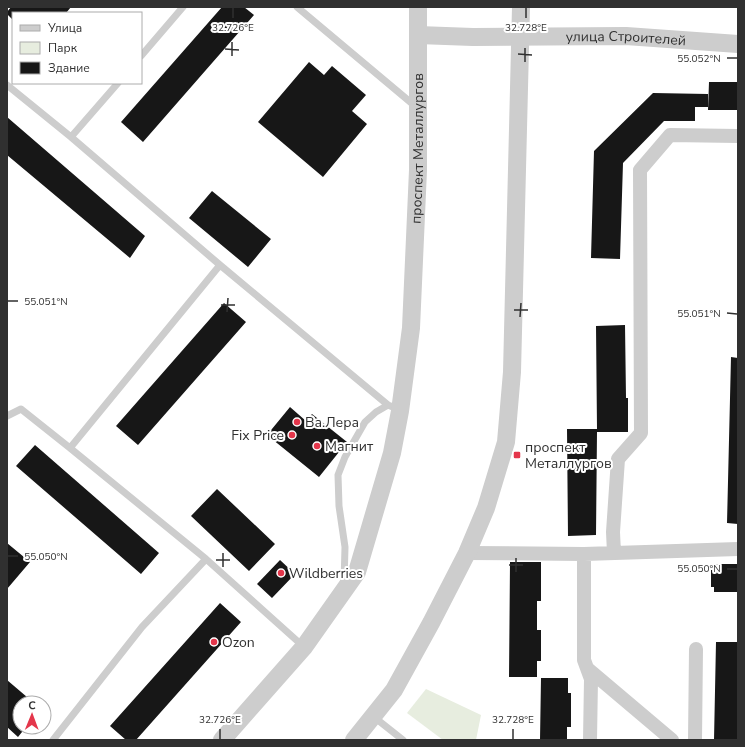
<svg xmlns="http://www.w3.org/2000/svg" width="745" height="747" font-family="'Nunito Sans',sans-serif">
<style>
.green{fill:#e7eddf}
.building{fill:#171717}
.lines{fill:none;stroke-linecap:round;stroke-linejoin:round}
.service{stroke:#cdcdcd;stroke-width:7}
.minor{stroke:#cdcdcd;stroke-width:14}
.tertiary{stroke:#cdcdcd;stroke-width:18}
.ticks{fill:none;stroke:#303030;stroke-width:1.5}
.poi-dot{fill:#e4364b;stroke:#fff;stroke-width:1.5}
.labels{text-anchor:middle;dominant-baseline:central;stroke-width:4;stroke-linejoin:round;paint-order:stroke}
.street-label{font-size:14px;fill:#303030;stroke:#fff}
.poi-label{font-size:14px;fill:#303030;stroke:#fff;text-anchor:start}
.ticks-label{font-size:10px;text-anchor:middle;fill:#303030;stroke:#fff;stroke-width:4;stroke-linejoin:round;paint-order:stroke}
</style>
<rect width="100%" height="100%" fill="#fff"/>
<path class="green" d="M426,689L481,715L476,740H443L407,713Z"/>
<path class="building" d="M11,7H71L66,13H13V20L7,14V12Z
M222,7H244L254,15L143,142L121,122Z
M309,62L324,75L332,66L366,95L352,111L367,124L323,177L258,122Z
M709,82H738V110H708Z
M653,93L708,94V107H695V121H664L623,163L620,259L591,258L594,151Z
M7,117L145,236L130,258L7,155Z
M212,191L271,239L248,267L189,218Z
M224,303L246,322L138,445L116,426Z
M625,325L626,398H628V432H597L596,535L568,536L567,429H597L596,326Z
M731,357L738,358V524L727,523Z
M290,407L306,421L312,414L347,442L319,477L267,435Z
M35,445L159,553L141,574L16,466Z
M217,489L275,544L249,571L191,516Z
M7,543L30,562L7,589Z
M280,560L295,574L272,598L257,584Z
M510,562H541V601H537V630H541V661H537V677H509Z
M714,564H738V592H714V587H711V570H714Z
M220,603L241,622L136,740H126L110,726Z
M716,642H738V740H714Z
M541,678H568V693H571V727H567V740H540Z
M7,680L34,703H20V727H26L18,737L7,727Z"/>
<g class="lines">
<path class="service" d="M297,7L415,106
M141,56L183,7
M118,83L71,137L220,265L388,405L400,410
M7,85L71,137
M220,265L70,448L206,559L304,647
M7,416L21,409L70,448
M344,583L345,547L339,506L338,475L345,457L365,422L376,412L388,405
M374,717L403,740
M53,740L142,627L206,559"/>
<path class="minor" d="M467,553L584,554L738,549
M614,553L613,532L618,459L641,433L640,170L670,135L738,136
M584,554V660L591,679L590,740
M588,669L672,740
M695,740L696,649"/>
<g class="tertiary">
<path id="s1" d="M418,35L473,37L626,36L738,44"/>
<path id="s2" d="M222,740L304,647L357,572L392,453L400,411L411,328L418,170V7"/>
<path d="M354,740L394,690L431,623L467,553L486,508L506,442L512,372L521,7"/>
</g>
</g>
<path class="ticks" d="M233,18V8M526,18V8M225,49L239,50M518,54L532,55M232,56V42M727,58H737M525,62V48M8,301H18M221,305H235M514,310H528M227,312L228,298M727,313L737,314M520,317L521,303M8,556H18M216,560H230M509,565H523M223,567V553M727,569H737M516,572V558M220,739V729M513,739V729"/>
<g class="poi-dot">
<circle cx="297" cy="422" r="4"/>
<circle cx="292" cy="435" r="4"/>
<circle cx="317" cy="446" r="4"/>
<rect x="513" y="451" width="8" height="8" rx="2"/>
<circle cx="281" cy="573" r="4"/>
<circle cx="214" cy="642" r="4"/>
</g>
<g class="labels">
<g class="street-label">
<text stroke="none"><textPath href="#s1" startOffset="208">улица Строителей</textPath></text>
<text stroke="none"><textPath href="#s2" startOffset="646">проспект Металлургов</textPath></text>
</g>
<g class="poi-label">
<text x="305" y="422">Ва.Лера</text>
<text x="284" y="435" text-anchor="end">Fix Price</text>
<text x="325" y="446">Магнит</text>
<text x="525" y="447">проспект<tspan x="525" dy="16">Металлургов</tspan></text>
<text x="289" y="573">Wildberries</text>
<text x="222" y="642">Ozon</text>
</g>
</g>
<g class="ticks-label">
<text x="233" y="31">32.726°E</text>
<text x="526" y="31">32.728°E</text>
<text x="699" y="62">55.052°N</text>
<text x="46" y="305">55.051°N</text>
<text x="699" y="317">55.051°N</text>
<text x="46" y="560">55.050°N</text>
<text x="699" y="572">55.050°N</text>
<text x="220" y="723">32.726°E</text>
<text x="513" y="723">32.728°E</text>
</g>
<rect width="745" height="747" fill="none" stroke="#303030" stroke-width="16"/>
<rect x="12" y="12" width="130" height="72" fill="#ffffff" stroke="#acacac"/>
<rect x="20" y="25" width="20" height="6" fill="#cdcdcd" stroke="#acacac"/>
<text x="48" y="32" font-size="12" fill="#303030">Улица</text>
<rect x="20" y="42" width="20" height="12" fill="#e7eddf" stroke="#acacac"/>
<text x="48" y="52" font-size="12" fill="#303030">Парк</text>
<rect x="20" y="62" width="20" height="12" fill="#171717" stroke="#acacac"/>
<text x="48" y="72" font-size="12" fill="#303030">Здание</text>
<g transform="translate(32 715) rotate(1)"><circle r="19" fill="#ffffff" stroke="#acacac"/>
<path d="M0-3L7 15L0 10L-7 15Z" fill="#e4364b"/>
<text y="-6" font-size="11" font-weight="bold" text-anchor="middle" fill="#303030">С</text>
</g>
</svg>
